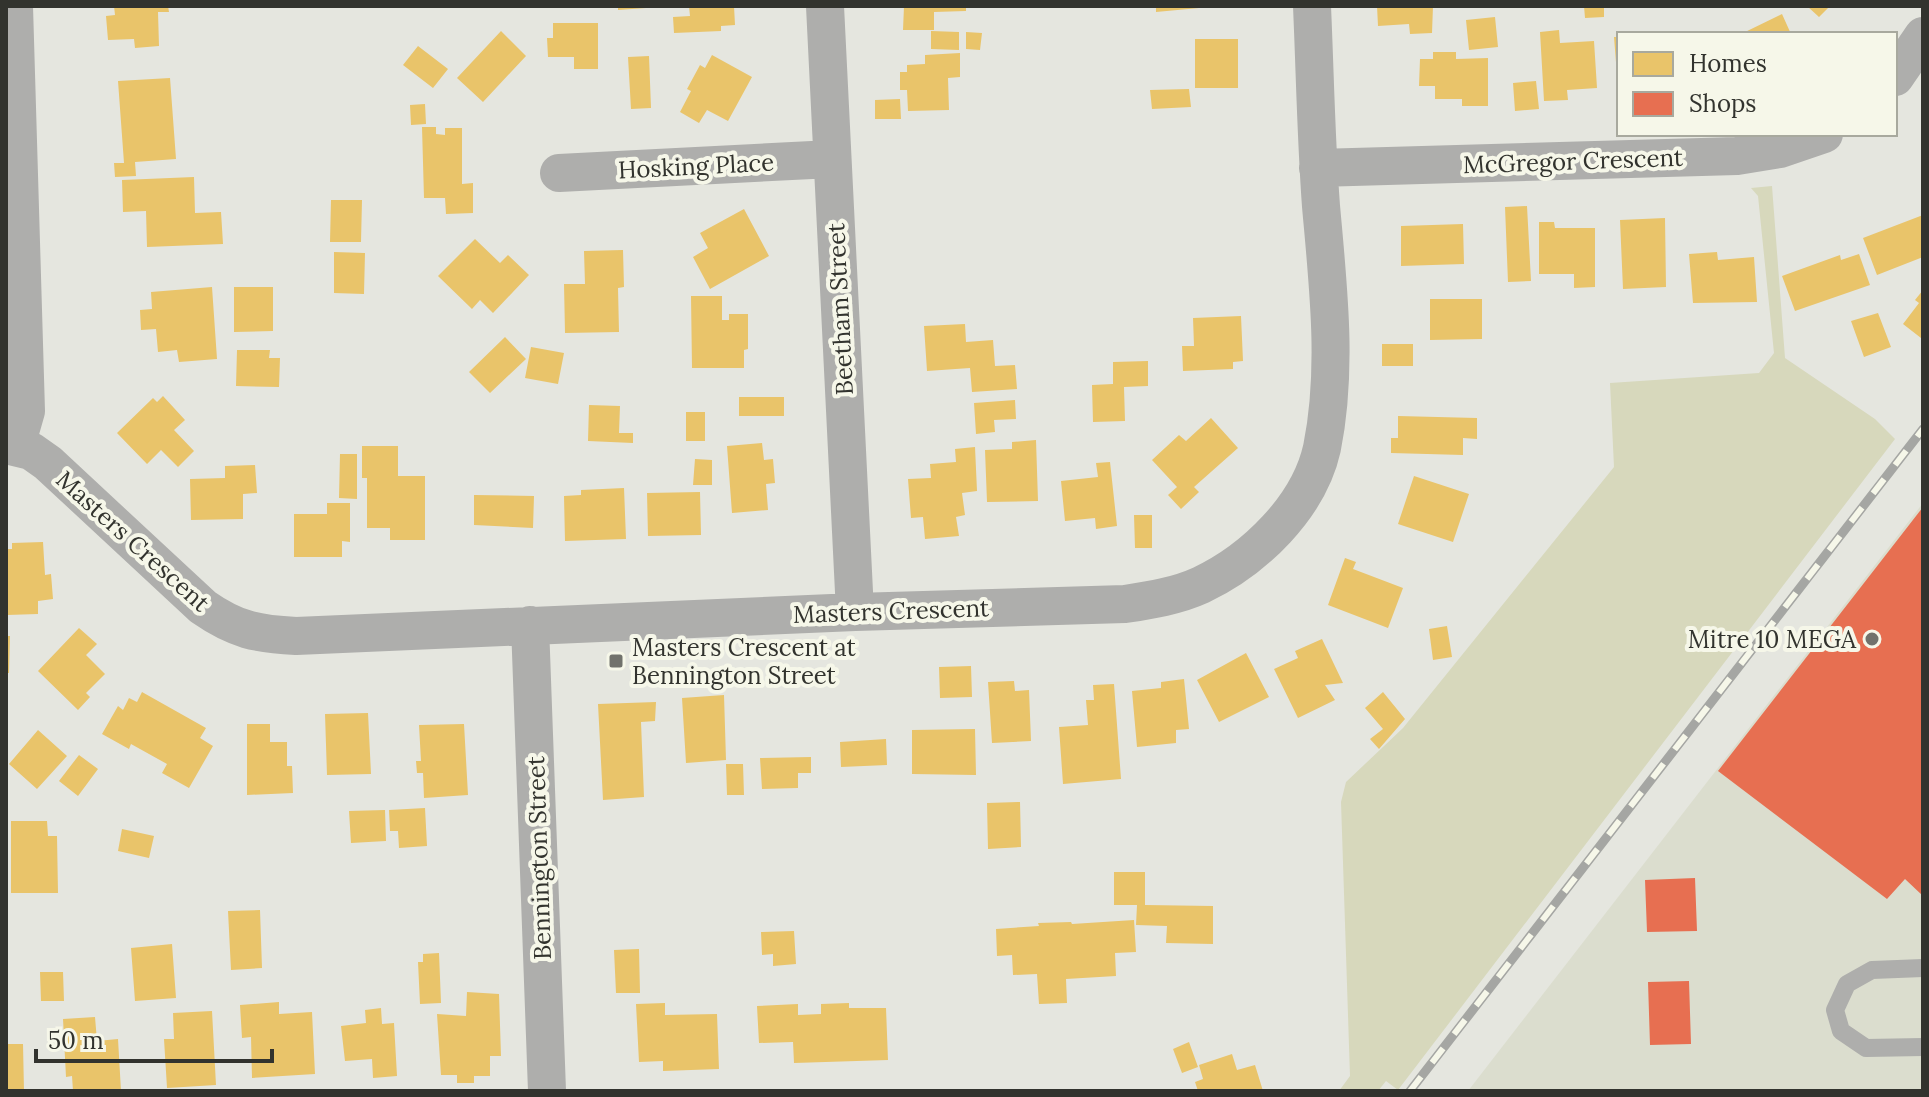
<svg xmlns="http://www.w3.org/2000/svg" width="1929" height="1097" font-family="Lora,serif">
<style>
.built{fill:#dbddce}
.green{fill:#d7d8bc}
.homes{fill:#e9c46a}
.shops{fill:#e76f51}
.lines{fill:none;stroke-linecap:round;stroke-linejoin:round}
.service{stroke:#aeaeac;stroke-width:18}
.minor{stroke:#aeaeac;stroke-width:38}
.rail-casing{stroke:#a5a6a3;stroke-width:9}
.rail{stroke:#f6f7e9;stroke-width:6;stroke-dasharray:18;stroke-linecap:butt}
.poi-dot{fill:#71726c;stroke:#f6f7e9;stroke-width:3}
.labels{text-anchor:middle;dominant-baseline:central;stroke-width:8;stroke-linejoin:round;paint-order:stroke}
.street-label{font-size:24px;fill:#32332e;stroke:#f6f7e9}
.poi-label{font-size:24px;fill:#32332e;stroke:#f6f7e9;text-anchor:end}
</style>
<rect width="100%" height="100%" fill="#e5e6df"/>
<path class="built" d="M1923,503V1091H1468Z"/>
<path class="green" d="M1772,186L1785,358L1875,419L1895,439L1398,1090L1386,1081L1378,1091H1339L1350,1076L1341,802L1346,782L1403,728L1614,467L1610,383L1759,373L1774,353L1758,196L1751,188Z"/>
<path class="homes" d="M114,6H168L169,12H158L159,46L135,48L134,39L108,40L106,16L115,15Z
M618,6H646V8L618,10Z
M689,6H734L735,25L721,26V31L674,33L673,17L690,16Z
M904,6H966V11L934,12V30H903Z
M1156,6H1199V8L1156,12Z
M1377,6H1433L1432,33L1410,34L1409,24L1378,26Z
M1584,6H1604V17L1585,18Z
M1807,6H1830L1819,17Z
M1782,14L1791,34H1741Z
M1495,17L1498,47L1469,50L1466,20Z
M553,23H598V69H574V57H548L547,38H553Z
M1559,30L1560,43L1594,41L1597,88L1567,90L1568,100L1544,101L1540,32Z
M501,31L526,56L483,102L457,78Z
M931,31L959,32V50L931,49Z
M966,32L982,33L980,50L966,49Z
M1614,37H1619V75H1617Z
M1195,39H1238V88H1195Z
M418,46L448,69L433,88L403,65Z
M1433,52H1456V59L1488,58V106H1462V99H1435V86H1419L1420,59H1433Z
M960,53V77L948,78L949,110L908,111L907,90H900V72H907V65L925,64V55Z
M712,55L752,77L728,121L707,110L699,123L680,112L691,91L687,89L700,65L705,68Z
M649,56L651,108L631,109L628,57Z
M170,78L176,159L135,162L136,176L115,177L114,163H124L118,81Z
M1536,81L1539,109L1515,111L1513,83Z
M1189,89L1191,107L1152,109L1150,90Z
M900,99L901,119H875V100Z
M425,104L426,124L411,125L410,105Z
M422,127H436V134L445,135V128H462V184L473,183V213L446,214L445,198H424Z
M194,177L195,213L221,212L223,244L147,247L146,211L123,212L122,180Z
M331,200H362L361,242H330Z
M1527,206L1531,281L1508,282L1505,207Z
M744,209L769,256L710,289L693,257L708,248L700,233Z
M1923,215V257L1877,275L1863,238Z
M1665,218L1666,287L1623,289L1620,220Z
M1539,222H1554L1555,228H1595V287L1574,288V274H1539Z
M1463,224L1464,264L1401,266V226Z
M475,239L500,263L508,255L529,275L493,313L480,300L472,309L438,276Z
M623,250L624,287L618,288L619,332L565,333L564,284H585L584,251Z
M334,252L365,253L364,294L334,293Z
M1717,252L1718,260L1754,257L1757,302L1693,303L1689,254Z
M1859,254L1870,285L1795,311L1782,276L1840,255L1841,260Z
M212,287L217,359L179,362L177,350L158,352L156,329L141,330L140,310L152,309L151,292Z
M234,287H273V331L234,332Z
M1923,290V335L1921,338L1903,324L1919,303L1915,300Z
M691,296H722V320H729V314H748V349L744,350V368H692Z
M1430,299H1482V339L1430,340Z
M1878,313L1891,347L1864,357L1851,321Z
M1241,316L1243,361L1233,362V369L1183,371L1182,346H1194L1193,318Z
M965,324L966,342L993,340L995,366L1015,365L1017,389L972,392L970,368L927,371L924,326Z
M505,337L526,359L490,393L469,372Z
M1382,344H1413V366H1382Z
M531,347L564,353L558,384L525,378Z
M237,350H270L269,358H280L279,387L236,386Z
M1148,361V386L1124,387L1125,421L1093,422L1092,385L1113,384V362Z
M163,396L185,420L174,430L194,451L178,467L161,450L147,464L117,433L153,398L157,402Z
M739,397H784V416H739Z
M1015,400L1016,419L994,420L995,432L976,434L974,403Z
M589,405L620,406L619,433H633V443L588,441Z
M686,412H705V441H686Z
M1398,416L1477,418V439L1463,438V455L1391,453V438H1398Z
M1211,418L1238,448L1194,487L1199,492L1181,509L1168,495L1177,487L1152,460L1179,435L1186,441Z
M1036,440L1038,501L987,502L985,450L1012,449V442Z
M762,443L764,460L773,459L775,483L766,484L768,510L732,513L727,446Z
M362,446H398V476H425V540H390V528H367V478H362Z
M975,447L977,491L962,493L965,515L956,517L959,536L925,539L923,517L911,518L908,479L931,478L930,464L956,462L955,449Z
M340,454H357V499L339,498Z
M695,459L712,460V485H693Z
M1110,462L1117,526L1096,529L1095,518L1065,521L1061,481L1098,477L1096,463Z
M255,465L257,493L243,494V519L191,520L190,479L225,478V466Z
M1414,476L1469,494L1453,542L1398,524Z
M624,488L626,539L565,541L564,496L581,495V490Z
M700,492L701,535L648,536L647,493Z
M474,495L534,496L533,528L474,525Z
M327,503H350V542L342,541V557H294V514H327Z
M1134,515H1152V548H1135Z
M43,542L45,575L51,574L53,599L38,601V614L7,615L6,549H12V543Z
M1345,558L1356,562L1353,569L1403,588L1388,628L1328,605Z
M1447,626L1452,657L1433,660L1429,629Z
M79,628L97,644L86,655L105,674L86,693L90,697L78,710L38,671Z
M6,636H10L9,673H6Z
M1322,639L1343,683L1325,685L1335,700L1298,718L1274,669L1298,658L1295,651Z
M1246,653L1269,697L1219,722L1197,680Z
M971,666L972,697L940,698L939,667Z
M1184,679L1189,729L1176,730V743L1137,747L1132,691L1161,688V682Z
M1014,681L1015,691L1029,690L1031,741L992,743L988,682Z
M1114,684L1121,779L1063,784L1059,727L1088,725L1086,700H1094L1093,685Z
M142,692L206,728L200,738L213,746L189,788L162,773L167,764L131,744L129,749L102,734L118,706L123,710L129,698L137,702Z
M1383,692L1405,719L1379,749L1370,739L1383,729L1365,708Z
M724,695L726,760L686,763L682,698Z
M656,702L655,721L641,722L644,797L603,800L598,704Z
M368,713L371,774L327,775L325,714Z
M247,724H270V742H287V766H292L293,793L247,795Z
M464,724L468,795L424,798L423,773H417L416,761H421L419,725Z
M975,729L976,775L912,774V730Z
M38,730L67,756L37,789L9,764Z
M886,739L887,765L841,767L840,742Z
M79,755L98,769L78,796L59,781Z
M811,757V773H798V788L762,789L760,758Z
M726,764H743L744,795H727Z
M1020,802L1021,847L988,849L987,803Z
M425,808L427,846L399,848L398,831H390L389,810Z
M385,810L386,841L351,843L349,811Z
M11,821H47L48,836H57L58,893H11Z
M122,829L154,836L149,858L118,851Z
M1114,872H1145V905L1213,906V944L1166,943L1167,926L1136,925L1137,905H1114Z
M260,910L262,968L231,970L228,911Z
M1134,920L1136,952L1115,953L1116,976L1066,979L1067,1003L1039,1004L1037,974L1013,975L1012,955L997,956L996,929L1039,926L1038,923L1071,922L1072,924Z
M794,931L796,964L773,966V954L762,955L761,932Z
M172,944L176,998L135,1001L131,948Z
M639,949L640,993H616L614,950Z
M439,953L441,1003L420,1004L418,962H423V954Z
M40,972H63L64,1001H41Z
M467,992L499,994L501,1056H490V1076H474V1083H457V1075H441L437,1014L466,1016Z
M279,1002V1014L312,1012L315,1074L252,1078L251,1037L242,1038L240,1005Z
M665,1003V1015L717,1014L719,1069L663,1071V1061L639,1062L636,1004Z
M849,1003V1008H886L888,1060L794,1063L793,1042L759,1043L757,1006L798,1004V1015L821,1014V1004Z
M381,1008L382,1024L394,1023L397,1076L373,1078L372,1059L345,1061L341,1026L366,1023L365,1010Z
M212,1011L216,1085L167,1088L164,1039H174L173,1013Z
M95,1017L97,1041L118,1039L121,1091H73L72,1076L66,1077L63,1019Z
M1189,1042L1198,1067L1182,1073L1173,1049Z
M6,1044H23L24,1091H6Z
M1232,1054L1237,1070L1255,1065L1263,1091H1198L1195,1082L1203,1079L1199,1065Z"/>
<path class="shops" d="M1923,507V896L1905,879L1887,899L1718,771Z
M1695,878L1697,931L1647,932L1645,880Z
M1689,981L1691,1044L1650,1045L1648,982Z"/>
<g class="lines">
<path class="service" d="M1923,968L1872,970L1847,984L1835,1010L1841,1031L1866,1048L1923,1047"/>
<path class="minor" d="M14,6L26,411L16,446
M825,6L855,612
M1895,77L1923,36
M1318,168L1737,156L1780,149L1824,134
M559,173L832,159
M6,445L31,451L48,463L203,607C236,630 257,634 296,636L855,612L1125,604C1151,600 1177,596 1201,585C1254,560 1309,507 1322,448C1338,369 1328,285 1321,206C1316,139 1315,73 1312,6
M530,625L547,1091"/>
<defs>
<path id="rail" d="M1410,1091L1923,429"/>
</defs>
<use href="#rail" class="rail-casing"/>
<use href="#rail" class="rail"/>
</g>
<g class="poi-dot">
<circle cx="1872" cy="639" r="8"/>
<rect x="608" y="653" width="16" height="16" rx="4"/>
</g>
<g class="labels">
<g class="street-label">
<text transform="translate(1573 161) rotate(-2)">McGregor Crescent</text>
<text transform="translate(696 166) rotate(-3)">Hosking Place</text>
<text transform="translate(840 309) rotate(-93)">Beetham Street</text>
<text transform="translate(133 541) rotate(42)">Masters Crescent</text>
<text transform="translate(891 611) rotate(-2)">Masters Crescent</text>
<text transform="translate(539 858) rotate(-92)">Bennington Street</text>
</g>
<g class="poi-label">
<text x="1856" y="639">Mitre 10 MEGA</text>
<text x="632" y="647" text-anchor="start">Masters Crescent at<tspan x="632" dy="28">Bennington Street</tspan></text>
</g>
</g>
<rect width="1929" height="1097" fill="none" stroke="#32332e" stroke-width="16"/>
<rect x="1617" y="32" width="280" height="104" fill="#f6f7e9" stroke="#a8a99e" stroke-width="2"/>
<rect x="1633" y="52" width="40" height="24" fill="#e9c46a" stroke="#a8a99e" stroke-width="2"/>
<text x="1689" y="72" font-size="24" fill="#32332e">Homes</text>
<rect x="1633" y="92" width="40" height="24" fill="#e76f51" stroke="#a8a99e" stroke-width="2"/>
<text x="1689" y="112" font-size="24" fill="#32332e">Shops</text>
<path d="M36 1049v12h236v-12" fill="none" stroke="#32332e" stroke-width="4"/>
<text x="48" y="1049" font-size="24" fill="#32332e" stroke="#f6f7e9" stroke-width="6" paint-order="stroke">50 m</text>
</svg>
